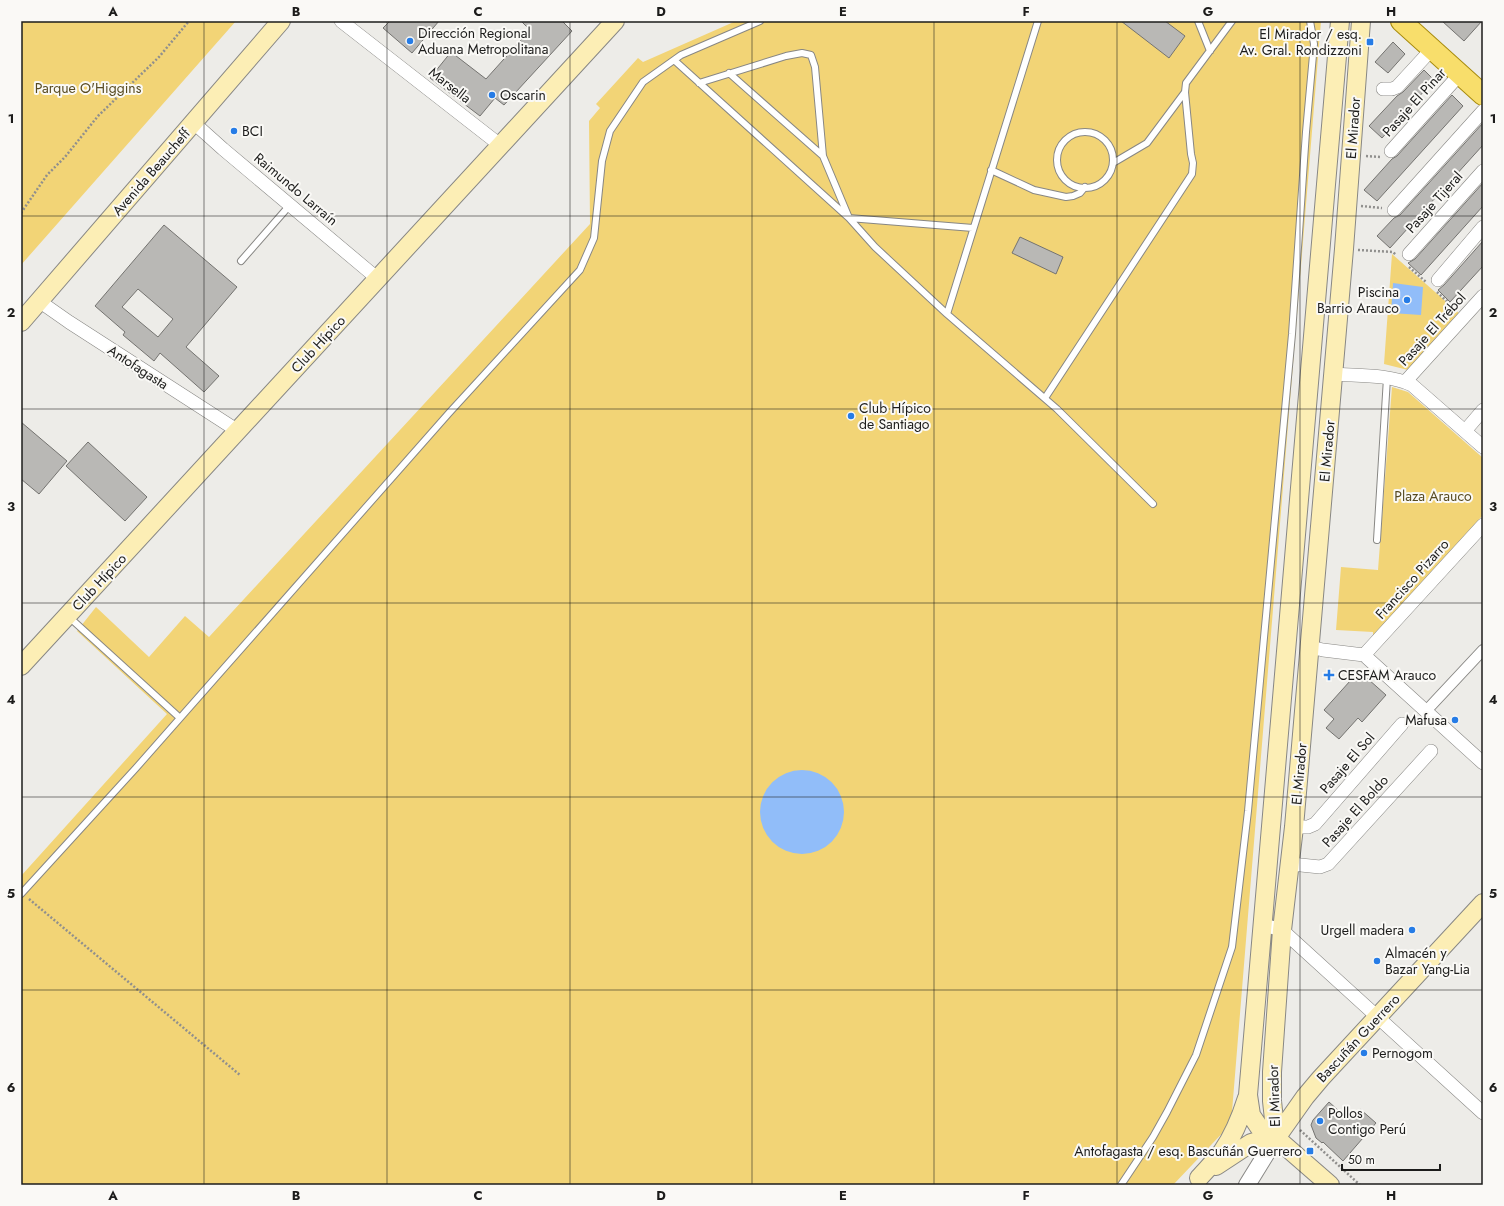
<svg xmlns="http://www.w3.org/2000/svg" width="1504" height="1206" font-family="Jost,sans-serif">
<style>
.green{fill:#f2d476}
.water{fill:#91bdf9}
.building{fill:#b9b8b5;stroke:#747370;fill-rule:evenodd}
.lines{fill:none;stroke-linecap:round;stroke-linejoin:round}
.service-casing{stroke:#888784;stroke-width:8}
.pedestrian-casing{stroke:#888784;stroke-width:12}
.minor-casing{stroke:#888784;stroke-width:14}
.tertiary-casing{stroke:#888784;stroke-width:18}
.secondary-casing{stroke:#888784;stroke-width:20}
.primary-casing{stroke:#a88c0f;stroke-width:22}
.path{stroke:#908f8d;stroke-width:2.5;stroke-dasharray:2 2;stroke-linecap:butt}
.service{stroke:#fff;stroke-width:6}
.pedestrian{stroke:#fff;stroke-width:10}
.minor{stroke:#fff;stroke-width:13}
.tertiary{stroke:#fff;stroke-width:16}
.secondary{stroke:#fceeb5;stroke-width:18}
.primary{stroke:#f8de6b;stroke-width:20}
.grid{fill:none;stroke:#1c1c1b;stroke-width:1;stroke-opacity:0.55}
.poi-dot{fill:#267ce6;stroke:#faf9f6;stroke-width:1.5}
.labels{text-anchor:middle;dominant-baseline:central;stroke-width:4;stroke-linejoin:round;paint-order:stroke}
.poi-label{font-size:14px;fill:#1c1c1b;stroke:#faf9f6;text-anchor:start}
.street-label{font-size:14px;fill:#1c1c1b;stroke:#faf9f6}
.park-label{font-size:14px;fill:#574a21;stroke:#faf9f6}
.neatline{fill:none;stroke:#1c1c1b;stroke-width:1.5}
.grid-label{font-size:13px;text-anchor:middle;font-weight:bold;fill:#1c1c1b}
</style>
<rect width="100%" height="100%" fill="#edece8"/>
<path class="green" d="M21,21H236L21,265Z
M736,21H1321L1231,1124L1173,1185H21V876L167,714L77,631L96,607L149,657L185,616L209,637L590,224L589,121L600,108L596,104L638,58L643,62Z
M1392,254L1460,314L1408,370L1384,364Z
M1392,387L1408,392L1483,458V515L1373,636V632L1336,630L1341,567L1378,570Z"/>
<path class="water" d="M1393,283L1423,287L1421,315L1391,313Z
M760 812a42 42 0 1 1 84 0a42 42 0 1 1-84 0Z"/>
<path class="building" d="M390,21H439L412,53L383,28Z
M521,21H562L572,31L504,105L495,98L480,116L430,78L451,52L486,79L530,30Z
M1121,21H1165L1185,36L1169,58Z
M1442,21H1482L1464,41Z
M1393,42L1405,54L1388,73L1375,62Z
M1424,70L1434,80L1382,138L1369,126L1397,96L1403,92Z
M1452,95L1463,106L1377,201L1364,190L1392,159L1397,156Z
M1483,123V145L1390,248L1377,236L1394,218L1400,215Z
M1483,183V206L1421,275L1408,263L1415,259Z
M164,225L237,287L186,347L219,376L204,392L160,353L154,361L123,335L125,332L95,306ZM138,289L173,319L158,337L122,307Z
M1020,237L1063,257L1056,274L1012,253Z
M1483,241V266L1450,302L1438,290L1444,285Z
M21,422L67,461L39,494L21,479Z
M88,442L147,497L125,521L66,466Z
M1359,671L1386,695L1362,722L1358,718L1339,739L1326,728L1334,719L1324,710Z
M1329,1102L1349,1120L1360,1109L1376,1123L1343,1161L1323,1142L1322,1143L1316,1138L1311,1125L1313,1120Z"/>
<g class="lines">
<defs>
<path id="service" d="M1038,21L947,314L1057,409L1153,504
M1198,21L1210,51
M674,60L849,218L875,247L947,314
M729,73L823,156
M699,83L786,56L802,53L811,55L815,67L823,156L849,218L973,228
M1057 160a28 28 0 1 1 56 0a28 28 0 1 1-56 0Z
M1113,163L1147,143L1185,92
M991,170L1034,190L1066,197L1073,196L1080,193L1085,187
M241,261L290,205
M1045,398L1192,174L1193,163L1191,154L1185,92L1186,83L1232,21
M1377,540L1387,378
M69,617L180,718
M21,894L136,768L449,413L580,270L594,238L602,161L610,131L643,82L681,55L760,21
M1121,1185L1153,1137L1167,1112L1196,1055L1232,947L1248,811L1292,334L1306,132L1314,44L1310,21"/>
<path id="pedestrian" d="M1426,711L1483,650"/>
<path id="minor" d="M341,21L500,145
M1383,89H1392L1397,87L1432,49
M194,123L223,149L378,279
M1391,151L1460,74
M1394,210L1483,111
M1409,254L1483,171
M1438,280L1483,227
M39,301L69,322L238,431
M1333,374C1359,376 1388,374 1412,385L1483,447
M1405,382L1483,296
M1465,431L1483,410
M1310,647L1323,650L1364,655L1483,763
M1364,655L1483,525
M1294,827H1308L1315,824L1402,724
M1291,864L1320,867L1328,864L1431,751
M1263,925L1282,930L1483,1113"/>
<path id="tertiary" d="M1247,1185L1276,1138"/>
<path id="secondary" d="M21,322L281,21
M21,666L615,21
M1276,1138L1272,1101V1072L1282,930L1294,827L1344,249L1361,21
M1276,1138L1305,1097L1321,1078L1483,903
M1216,1166L1251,1143L1261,1140L1276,1138
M1199,1178C1207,1169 1215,1161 1222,1152C1234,1135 1241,1117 1247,1098
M1330,1185L1276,1138L1264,1132L1259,1127L1251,1115L1248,1095L1340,21"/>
<path id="primary" d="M1401,21L1483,95"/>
</defs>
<use href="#service" class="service-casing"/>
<use href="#pedestrian" class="pedestrian-casing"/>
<use href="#minor" class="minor-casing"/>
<use href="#tertiary" class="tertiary-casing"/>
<use href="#secondary" class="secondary-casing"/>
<use href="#primary" class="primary-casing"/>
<path class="path" d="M1366,156L1381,157
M1361,206L1382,208
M21,213L47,175L65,157L98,116L159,57L189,21
M1358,250L1393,252L1396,255
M1409,267L1426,282
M1437,292L1455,309
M29,899L240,1075
M1300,1130L1360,1185"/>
<use href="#service" class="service"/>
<use href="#pedestrian" class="pedestrian"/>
<use href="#minor" class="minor"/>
<use href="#tertiary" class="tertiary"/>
<use href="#secondary" class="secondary"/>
<use href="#primary" class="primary"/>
</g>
<path class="grid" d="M204,21V1185M387,21V1185M570,21V1185M752,21V1185M934,21V1185M1117,21V1185M1300,21V1185M21,216H1483M21,409H1483M21,603H1483M21,797H1483M21,990H1483"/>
<g class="poi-dot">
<circle cx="410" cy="41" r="4"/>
<rect x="1366" y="38" width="8" height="8" rx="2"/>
<circle cx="492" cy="95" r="4"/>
<circle cx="234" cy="131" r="4"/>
<circle cx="1407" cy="300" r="4"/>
<circle cx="851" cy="416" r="4"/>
<path d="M1327 669h4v4h4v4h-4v4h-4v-4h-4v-4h4z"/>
<circle cx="1455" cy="720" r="4"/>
<circle cx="1412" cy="930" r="4"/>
<circle cx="1377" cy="961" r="4"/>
<circle cx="1364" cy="1053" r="4"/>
<circle cx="1320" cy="1121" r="4"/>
<rect x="1306" y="1147" width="8" height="8" rx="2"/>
</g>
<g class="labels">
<g class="poi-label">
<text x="418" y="33">Dirección Regional<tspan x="418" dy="16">Aduana Metropolitana</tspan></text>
<text x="1362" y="34" text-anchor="end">El Mirador / esq.<tspan x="1362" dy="16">Av. Gral. Rondizzoni</tspan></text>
<text x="500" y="95">Oscarin</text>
<text x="242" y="131">BCI</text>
<text x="1399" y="292" text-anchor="end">Piscina<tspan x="1399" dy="16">Barrio Arauco</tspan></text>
<text x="859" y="408">Club Hípico<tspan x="859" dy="16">de Santiago</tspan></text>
<text x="1338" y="675">CESFAM Arauco</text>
<text x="1447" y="720" text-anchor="end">Mafusa</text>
<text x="1404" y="930" text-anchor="end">Urgell madera</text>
<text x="1385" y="953">Almacén y<tspan x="1385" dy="16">Bazar Yang-Lia</tspan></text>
<text x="1372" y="1053">Pernogom</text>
<text x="1328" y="1113">Pollos<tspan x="1328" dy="16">Contigo Perú</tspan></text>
<text x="1302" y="1151" text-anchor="end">Antofagasta / esq. Bascuñán Guerrero</text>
</g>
<g class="street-label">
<text transform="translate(450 85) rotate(38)">Marsella</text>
<text transform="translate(1414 102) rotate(-48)">Pasaje El Pinar</text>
<text transform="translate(1353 128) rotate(-86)">El Mirador</text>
<text transform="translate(151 172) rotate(-49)">Avenida Beaucheff</text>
<text transform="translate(296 189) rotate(40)">Raimundo Larraín</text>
<text transform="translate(1434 202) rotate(-48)">Pasaje Tijeral</text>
<text transform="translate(1432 329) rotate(-48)">Pasaje El Trébol</text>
<text transform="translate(318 344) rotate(-47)">Club Hípico</text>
<text transform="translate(138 367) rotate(33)">Antofagasta</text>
<text transform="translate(1327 451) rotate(-85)">El Mirador</text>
<text transform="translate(1412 579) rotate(-48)">Francisco Pizarro</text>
<text transform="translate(99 582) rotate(-47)">Club Hípico</text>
<text transform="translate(1347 763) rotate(-49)">Pasaje El Sol</text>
<text transform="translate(1299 774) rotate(-85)">El Mirador</text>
<text transform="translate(1355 811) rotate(-48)">Pasaje El Boldo</text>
<text transform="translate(1358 1038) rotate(-47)">Bascuñán Guerrero</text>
<text transform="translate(1274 1096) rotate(-92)">El Mirador</text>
</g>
<g class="park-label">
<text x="88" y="88">Parque O'Higgins</text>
<text x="1433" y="496">Plaza Arauco</text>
</g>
</g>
<rect width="1504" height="1206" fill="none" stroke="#faf9f6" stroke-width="44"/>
<path d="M1342 1164v6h98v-6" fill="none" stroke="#1c1c1b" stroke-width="2"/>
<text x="1348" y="1164" font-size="12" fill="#1c1c1b" stroke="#faf9f6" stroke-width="3" paint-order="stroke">50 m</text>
<rect x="22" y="22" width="1460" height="1162" class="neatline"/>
<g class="grid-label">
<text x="113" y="16">A</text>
<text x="296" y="16">B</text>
<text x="478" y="16">C</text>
<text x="661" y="16">D</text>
<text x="843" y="16">E</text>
<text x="1026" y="16">F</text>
<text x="1208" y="16">G</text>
<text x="1391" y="16">H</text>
<text x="11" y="123">1</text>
<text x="1493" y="123">1</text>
<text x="11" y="317">2</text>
<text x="1493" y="317">2</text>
<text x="11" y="511">3</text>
<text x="1493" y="511">3</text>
<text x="11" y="704">4</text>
<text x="1493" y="704">4</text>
<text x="11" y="898">5</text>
<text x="1493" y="898">5</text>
<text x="11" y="1092">6</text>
<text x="1493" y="1092">6</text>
<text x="113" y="1200">A</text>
<text x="296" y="1200">B</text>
<text x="478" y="1200">C</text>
<text x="661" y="1200">D</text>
<text x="843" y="1200">E</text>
<text x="1026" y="1200">F</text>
<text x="1208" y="1200">G</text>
<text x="1391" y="1200">H</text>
</g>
</svg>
